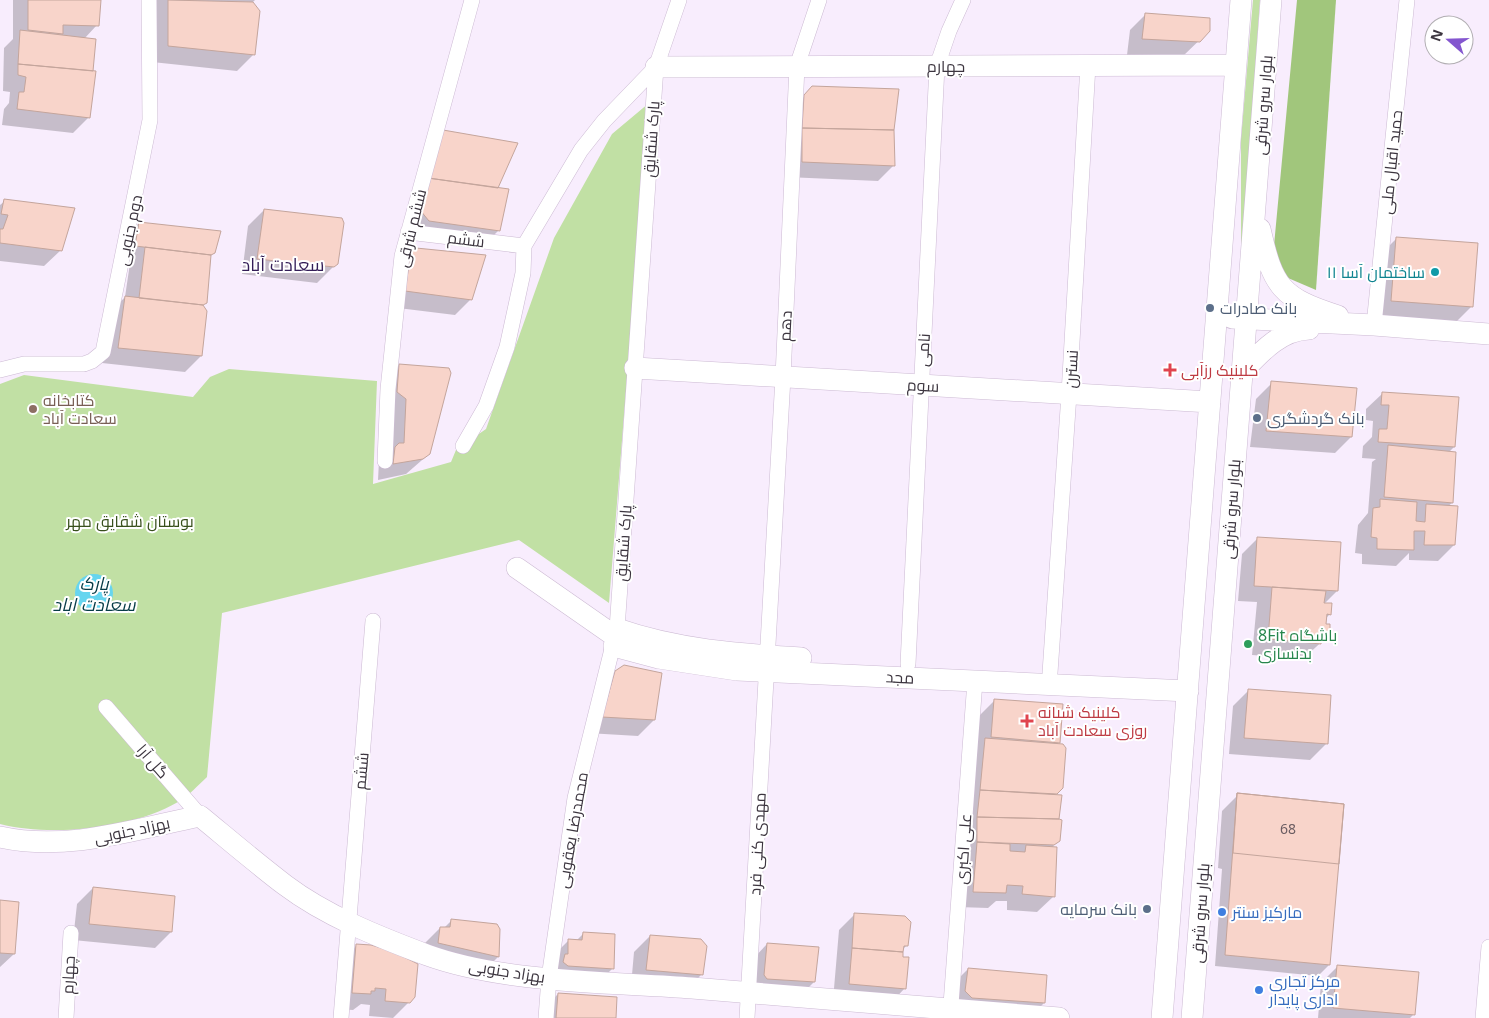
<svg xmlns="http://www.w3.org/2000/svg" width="1489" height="1018" font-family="'Noto Sans',Cairo,sans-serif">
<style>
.green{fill:#c1e0a4}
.forest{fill:#a1c67c}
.water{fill:#67d5ef}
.shadow{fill:#0003}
.building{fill:#f8d4ca;stroke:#c4a59c}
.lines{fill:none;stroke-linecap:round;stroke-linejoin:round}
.street-casing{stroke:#ccbad3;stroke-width:16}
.secondary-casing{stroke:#ccbad3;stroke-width:22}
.street{stroke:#fff;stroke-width:15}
.secondary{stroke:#fff;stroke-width:21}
.culture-dot{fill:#0f9aa8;stroke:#fff;stroke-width:2}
.service-dot{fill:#5c6f8a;stroke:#fff;stroke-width:2}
.health-dot{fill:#e0444e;stroke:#fff;stroke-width:2}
.education-dot{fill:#8d6e63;stroke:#fff;stroke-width:2}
.leisure-dot{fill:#2e9e5b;stroke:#fff;stroke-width:2}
.shop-dot{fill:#3f7fe0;stroke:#fff;stroke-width:2}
.labels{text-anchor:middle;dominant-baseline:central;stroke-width:4;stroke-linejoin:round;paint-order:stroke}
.number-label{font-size:14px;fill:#6b5d62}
.street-label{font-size:16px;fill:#3c353f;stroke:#fff}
.culture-label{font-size:16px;fill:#0d838f;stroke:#fff;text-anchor:end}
.service-label{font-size:16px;fill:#4e5e75;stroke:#fff;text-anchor:start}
.health-label{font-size:16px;fill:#be3a42;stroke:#fff;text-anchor:start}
.education-label{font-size:16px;fill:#785e54;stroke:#fff;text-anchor:start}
.park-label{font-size:16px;fill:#374f1b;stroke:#fff}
.leisure-label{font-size:16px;fill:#27864d;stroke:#fff;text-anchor:start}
.shop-label{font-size:16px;fill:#366cbe;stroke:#fff;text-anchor:start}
.neighbourhood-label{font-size:18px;fill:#331d57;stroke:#fff}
.water-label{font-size:18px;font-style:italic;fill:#063b46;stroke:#fff}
</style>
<rect width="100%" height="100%" fill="#f8edfd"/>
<path class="green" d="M1253,0H1260L1241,277V139Z
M649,103L609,603L519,540L222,613L207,777C198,785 189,796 178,802C132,829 51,837 0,824V384L24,375L193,397L210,377L229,369L377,381L373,484L451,462L456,450L486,429L554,238L612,134Z"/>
<path class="forest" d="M1297,0H1336L1316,290L1288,278L1273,256Z"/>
<path class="water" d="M75 593a19 19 0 1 1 38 0a19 19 0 1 1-38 0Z"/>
<path class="shadow" d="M13,0H99L97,25L84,39L92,72L89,117L73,133L2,125L4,109L9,103L10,92L3,91L4,48L13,39Z
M151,0H255L252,3L253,55L237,71L152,62Z
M1146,14L1209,31L1182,57L1127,55L1130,30Z
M813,88L893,130L894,165L878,181L786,177L788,112Z
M427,148L496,189L499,230L483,246L404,227Z
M5,201L61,250L44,266L0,261V205Z
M264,210L337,263L317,283L242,274L248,226Z
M139,223L214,253L210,256L202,306L201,356L185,372L102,363L109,314L125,297L130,263L119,262L123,239Z
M1397,238L1471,307L1455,323L1376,316L1381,254Z
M412,253L471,299L455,315L390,307L395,269Z
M399,365L429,454L406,474L378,480L383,381Z
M1272,383L1351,437L1335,453L1250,447L1256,399Z
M1383,393L1454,447L1449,452L1452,503L1447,507L1454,545L1438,561L1409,560V553L1396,566L1362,564V554L1355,553L1358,525L1368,513L1372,462L1376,459L1362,458L1363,446L1372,437L1373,421L1366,420V409Z
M1258,538L1337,591L1324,604L1330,614L1325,619V625L1329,635L1303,659L1252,655L1257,602L1238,601L1242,554Z
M616,672L654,720L638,736L587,733L599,688Z
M1249,690L1326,744L1310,760L1229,754L1233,706Z
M995,700L1062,706L1058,744L1065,749L1062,788L1055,795L1059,840L1053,846L1056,851L1054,896L1037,912L1007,910V901H996L988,908L958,907L979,716Z
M1238,795L1343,805L1329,965L1318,976L1215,966L1222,869L1218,868L1222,811Z
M93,888L171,932L155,948L73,940L77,904Z
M0,901L14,954L0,967Z
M855,914L907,945L902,950L905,988L889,1005L833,1000L839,930Z
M452,920L499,929L498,957L482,973L424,944L440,928H444Z
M584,933L612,969L596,985L552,968L553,956L569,940L576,941Z
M650,936L702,974L686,990L631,986L634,952Z
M767,944L814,982L798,998L748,991L751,961Z
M356,946L414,997L393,1018L369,1016L370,1005L361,1004L353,1010L336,1009L340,962Z
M1337,967L1414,1014L1410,1018H1318L1321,983Z
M968,969L1044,1003L1029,1018L956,1014L952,985Z
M558,994L615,1018H541L542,1010Z"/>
<path class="building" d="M28,0H101L99,26L63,25V34L28,30Z
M168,0L253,2L260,11L255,55L168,46Z
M1145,13L1210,18V31L1200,42L1142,39Z
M20,30L96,39L93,71L18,64Z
M18,64L96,71L90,118L17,109L19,92H24L26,77L18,75Z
M812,86L899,89L894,130L802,128L804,95Z
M802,128L894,130L895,166L802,162Z
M443,130L518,143L498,188L428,178Z
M428,178L509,189L500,231L429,221L420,210Z
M4,199L75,208L62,251L0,243V229H3L8,215L1,214Z
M264,209L342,218L344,223L338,264L334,267L257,259Z
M139,222L221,231L215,253L211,255L135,246Z
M1396,237L1478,243L1473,307L1391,301Z
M145,247L211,255L207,303L203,305L139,298Z
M416,248L486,255L472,300L405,291L411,252Z
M125,296L203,305L207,311L202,356L118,348Z
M399,364L449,368L451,373L430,454L423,459L393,464L395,447L399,443H404L406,399L397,392Z
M1271,381L1357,388L1352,437L1266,431Z
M1382,392L1459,397L1455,447L1378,442L1379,429H1387L1389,405H1381Z
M1388,445L1456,452L1453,503L1384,497Z
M1380,499L1417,502L1416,521L1425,522L1426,504L1458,506L1455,545H1424L1425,531H1414V550L1377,549V538L1371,537L1373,508L1380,507Z
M1257,537L1341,542L1338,591L1254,586Z
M1272,587L1326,591L1324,603H1332L1331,615L1327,614L1326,624H1330V636L1322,635L1321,644L1268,639Z
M624,665L662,673L655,720L602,717L615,671Z
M1248,689L1331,695L1328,744L1244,738Z
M994,699L1063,704L1060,743L991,737Z
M985,738L1063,744L1066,748L1063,788L1057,794L980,790Z
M980,790L1062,795L1059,819L977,817Z
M1237,793L1344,804L1330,965L1225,955Z
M1237,793L1344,804L1339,864L1233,853Z
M977,817L1059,819L1062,820L1060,841L1054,845L977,842Z
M977,842L1010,844V851L1025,852L1026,845L1057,847L1055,897L1022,894L1023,886L1007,885L1006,893L973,892Z
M93,887L175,896L172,932L89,924Z
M0,900L19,902L15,954L0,953Z
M854,913L905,916L911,922L908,946H904L903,952L852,948Z
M451,919L497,924L500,929L499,957L438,943L440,927H450Z
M583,932L615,934L614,969L568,966L563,962L565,954H568V939L582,940Z
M650,935L701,939L707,946L703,975L646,970Z
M767,943L819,947L815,982L767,979L764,975Z
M356,944L371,945L392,951L418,964L415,997L410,1003L385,1001L386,989L375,988V991H371V994L352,993Z
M852,948L903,952V957H909L906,989L849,984Z
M1337,965L1419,972L1415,1015L1333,1008Z
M968,968L1047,975L1045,1003L972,998L965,991Z
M558,993L617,997L616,1018H556Z"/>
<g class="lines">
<defs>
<path id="street" d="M408,232L524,246
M1374,325L1407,0
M0,370L24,364H84L92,361L103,352L150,120L149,0
M463,446L486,406L507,347L523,273L524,246L581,150L604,121L656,67
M385,461L388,389L402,256L472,0
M908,664L937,66L949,31L963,0
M1050,673L1069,394L1088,65
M106,707L200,816
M66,1018L71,933
M341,1018L373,621
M546,1018L549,978L575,798L617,629L656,67L679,0
M747,1018L783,377L797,66L819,0
M950,1018L975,681
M1483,1018L1489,947"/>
<path id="secondary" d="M656,67L1235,65
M1260,229C1273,287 1281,298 1338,316
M1232,318L1374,325L1489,334
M635,368L1210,402
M1242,372C1261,352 1280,330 1309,329
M517,568L616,637
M617,629C677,650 738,654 801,658
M614,646L659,658L737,670L1188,691
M0,837C67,852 135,829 200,816C228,839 256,863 285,885C326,916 379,937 427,955C504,983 610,982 692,988C815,997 937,1008 1059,1018
M1162,1018L1241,0
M1192,1018L1271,0"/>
</defs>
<use href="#street" class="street-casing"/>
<use href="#secondary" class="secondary-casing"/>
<use href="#street" class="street"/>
<use href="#secondary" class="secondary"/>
</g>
<circle class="culture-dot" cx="1435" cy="272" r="5"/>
<g class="service-dot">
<circle cx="1210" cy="308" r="5"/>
<circle cx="1257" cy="418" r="5"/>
<circle cx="1147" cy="909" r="5"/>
</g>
<g class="health-dot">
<path d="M1167.5 362.5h5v5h5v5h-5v5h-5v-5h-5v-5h5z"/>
<path d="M1024.5 713.5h5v5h5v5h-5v5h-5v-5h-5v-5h5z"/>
</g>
<circle class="education-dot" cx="33" cy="409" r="5"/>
<circle class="leisure-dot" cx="1248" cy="644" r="5"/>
<g class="shop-dot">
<circle cx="1222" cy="912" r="5"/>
<circle cx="1259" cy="990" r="5"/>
</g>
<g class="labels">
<g class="number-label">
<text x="1288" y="828">68</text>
</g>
<g class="street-label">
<text x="946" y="66">چهارم</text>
<text transform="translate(1263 105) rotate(-86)">بلوار سرو شرقی</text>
<text transform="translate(651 139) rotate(-86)">پارک شقایق</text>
<text transform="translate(1391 162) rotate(-84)">حمید اقبال ملی</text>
<text transform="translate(411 228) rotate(-76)">ششم شرقی</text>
<text transform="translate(129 230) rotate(-78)">دوم جنوبی</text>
<text transform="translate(466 239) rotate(7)">ششم</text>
<text transform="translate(785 326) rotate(-87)">دهم</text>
<text transform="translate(923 350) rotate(-87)">نامی</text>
<text transform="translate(1071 369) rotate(-87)">نسترن</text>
<text transform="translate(923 385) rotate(3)">سوم</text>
<text transform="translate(1231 509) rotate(-86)">بلوار سرو شرقی</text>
<text transform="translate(623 543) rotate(-86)">پارک شقایق</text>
<text transform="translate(900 677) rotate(3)">مجد</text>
<text transform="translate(153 761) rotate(49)">گل آرا</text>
<text transform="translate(361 771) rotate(-85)">ششم</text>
<text transform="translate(132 830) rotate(-12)">بهزاد جنوبی</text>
<text transform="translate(572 830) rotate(-80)">محمدرضا یعقوبی</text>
<text transform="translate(757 844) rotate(-87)">مهدی کنی فرد</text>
<text transform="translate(963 849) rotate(-86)">علی اکبری</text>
<text transform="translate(1200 913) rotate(-86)">بلوار سرو شرقی</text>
<text transform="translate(507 971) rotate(9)">بهزاد جنوبی</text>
<text transform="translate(68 975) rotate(-87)">چهارم</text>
</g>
<g class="culture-label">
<text x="1425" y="272">ساختمان آسا ۱۱</text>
</g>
<g class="service-label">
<text x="1220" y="308">بانک صادرات</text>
<text x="1267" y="418">بانک گردشگری</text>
<text x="1137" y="909" text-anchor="end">بانک سرمایه</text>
</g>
<g class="health-label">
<text x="1181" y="370">کلینیک رزآبی</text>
<text x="1038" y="712">کلینیک شبانه<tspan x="1038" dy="18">روزی سعادت آباد</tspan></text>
</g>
<g class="education-label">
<text x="43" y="400">کتابخانه<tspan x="43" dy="18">سعادت آباد</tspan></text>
</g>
<g class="park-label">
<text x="130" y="521">بوستان شقایق مهر</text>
</g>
<g class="leisure-label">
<text x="1258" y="635">8Fit باشگاه<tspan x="1258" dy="18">بدنسازی</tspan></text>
</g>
<g class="shop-label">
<text x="1232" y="912">مارکیز سنتر</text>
<text x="1269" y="981">مرکز تجاری<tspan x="1269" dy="18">اداری پایدار</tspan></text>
</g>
<g class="neighbourhood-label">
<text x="283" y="264">سعادت آباد</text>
</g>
<g class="water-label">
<text x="94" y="583">پارک<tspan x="94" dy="21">سعادت اباد</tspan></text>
</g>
</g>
<g transform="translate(1449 40) rotate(290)"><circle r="24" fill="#ffffff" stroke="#b1aeb2"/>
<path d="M0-4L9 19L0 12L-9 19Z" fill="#8456cf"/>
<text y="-8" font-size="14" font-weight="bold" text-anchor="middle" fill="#3c353f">N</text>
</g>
</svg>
